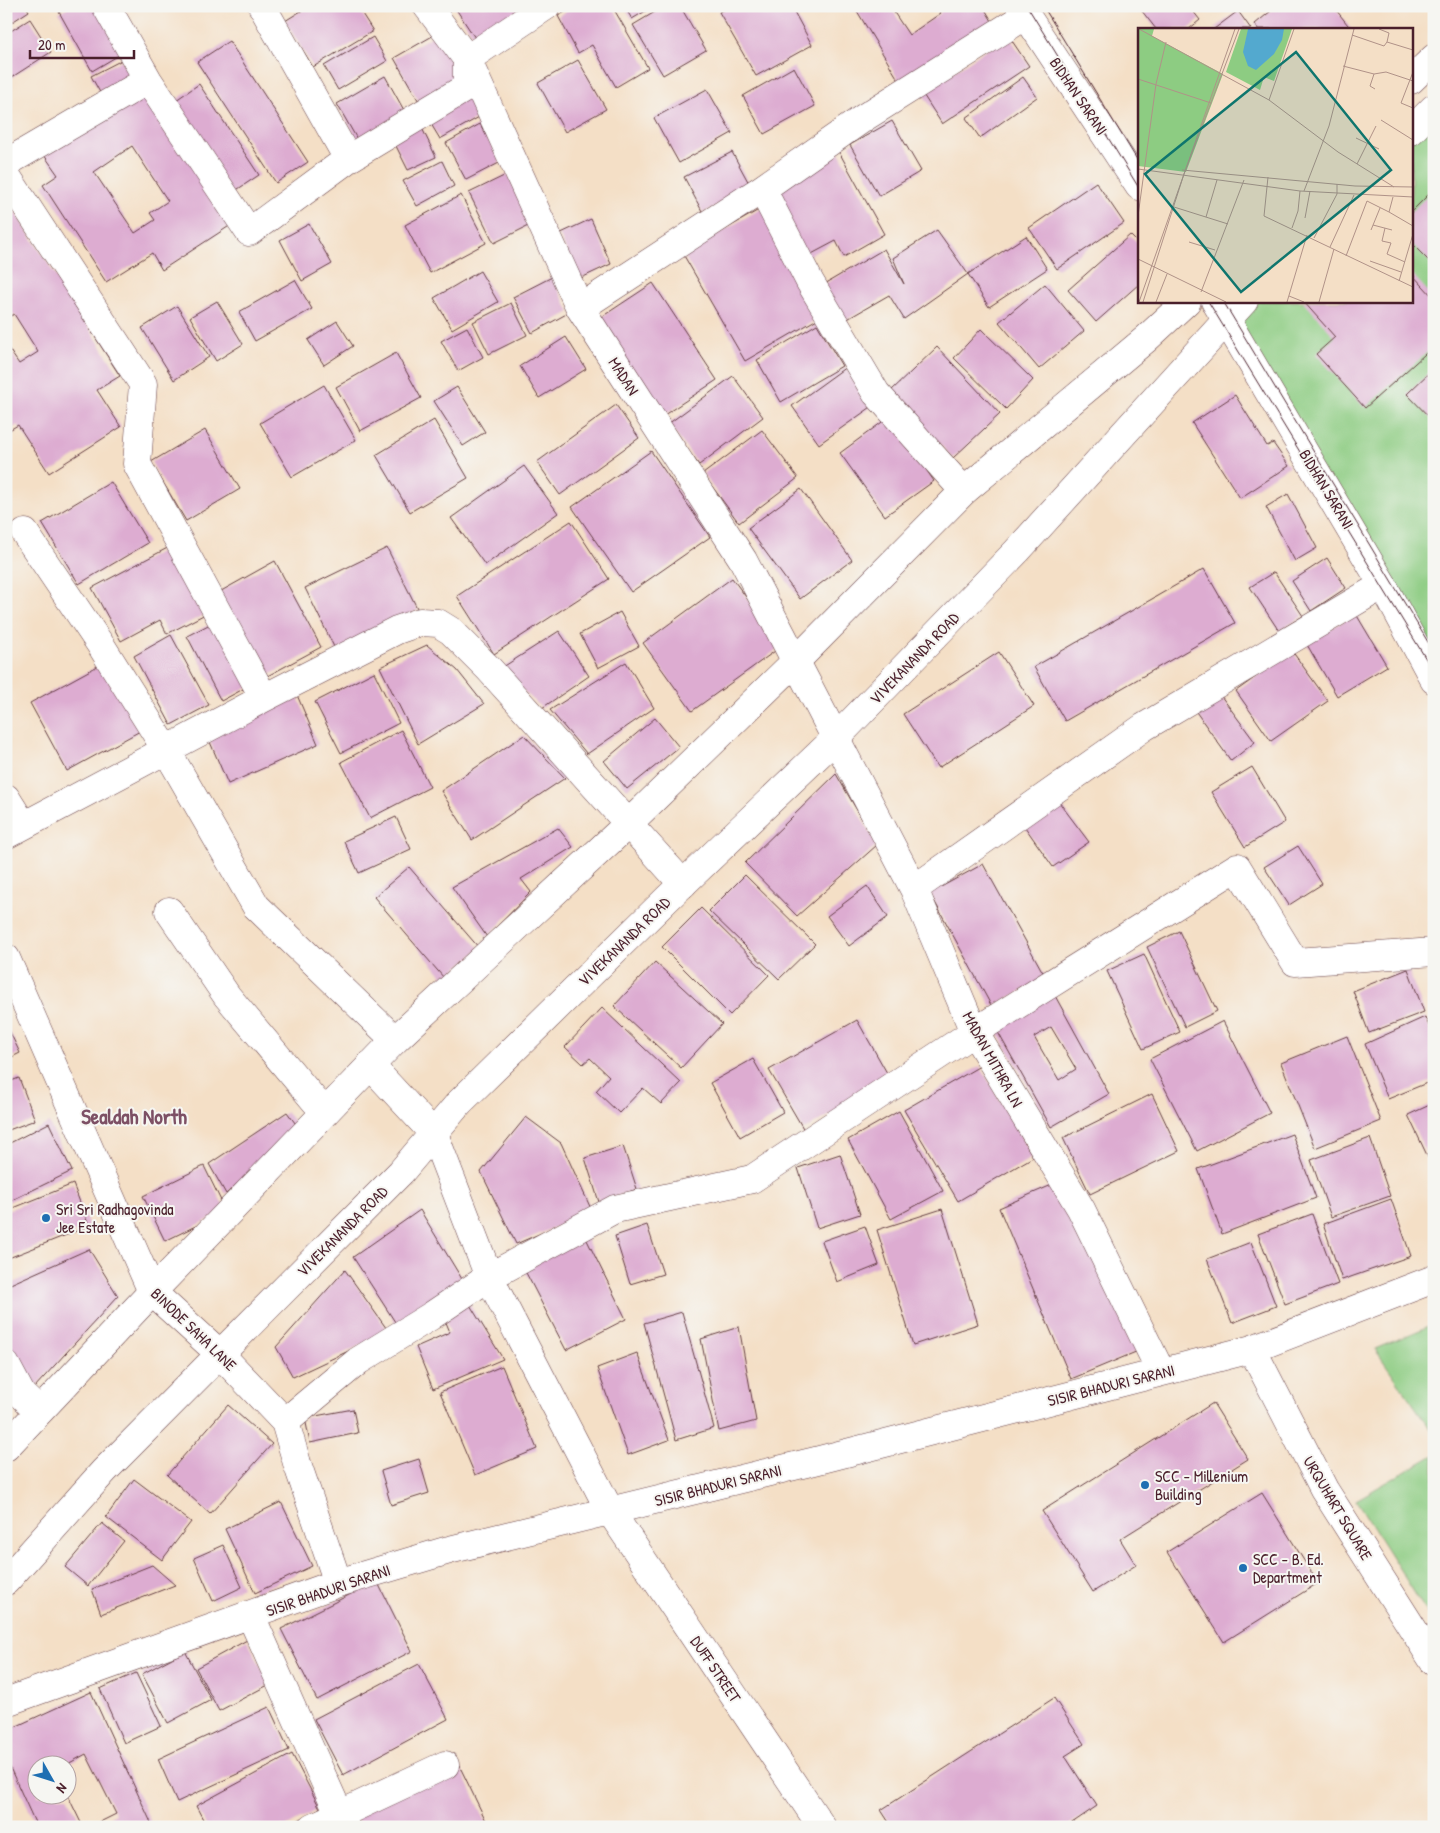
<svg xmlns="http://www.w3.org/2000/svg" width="1440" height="1833" font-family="'Patrick Hand',sans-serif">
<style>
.green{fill:#8dcc82;stroke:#6c7656}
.building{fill:#ddacd1;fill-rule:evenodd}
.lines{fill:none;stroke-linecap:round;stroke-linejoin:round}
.minor-casing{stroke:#643c42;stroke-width:29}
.major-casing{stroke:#643c42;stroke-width:29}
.minor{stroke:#fff;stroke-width:28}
.major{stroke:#fff;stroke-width:28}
.tram{stroke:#4a1f2b;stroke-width:1}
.poi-dot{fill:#1f6fb2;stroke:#f6f6f2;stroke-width:2}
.labels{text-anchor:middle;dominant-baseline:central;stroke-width:4;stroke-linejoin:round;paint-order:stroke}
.street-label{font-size:16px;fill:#4a1f2b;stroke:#f6f6f2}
.poi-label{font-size:16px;fill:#4a1f2b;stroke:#f6f6f2;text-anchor:start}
.district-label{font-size:21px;font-weight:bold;fill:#7d5065;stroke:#f6f6f2}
.inset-road{fill:none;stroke:#b09288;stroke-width:1}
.view{fill:#0f766e;fill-opacity:0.15;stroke:#0f766e;stroke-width:2.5}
.inset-edge{fill:none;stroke:#4a1f2b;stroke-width:2.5}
</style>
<rect width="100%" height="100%" fill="#f6f6f2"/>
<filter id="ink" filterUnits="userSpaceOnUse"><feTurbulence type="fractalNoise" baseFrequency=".02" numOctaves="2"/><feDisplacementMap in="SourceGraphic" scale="10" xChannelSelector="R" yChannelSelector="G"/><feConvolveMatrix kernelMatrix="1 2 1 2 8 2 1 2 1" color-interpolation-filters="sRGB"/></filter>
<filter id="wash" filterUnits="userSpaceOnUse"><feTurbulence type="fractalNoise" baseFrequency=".0096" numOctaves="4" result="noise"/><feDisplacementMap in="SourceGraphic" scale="20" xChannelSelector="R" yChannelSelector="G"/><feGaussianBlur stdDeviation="1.12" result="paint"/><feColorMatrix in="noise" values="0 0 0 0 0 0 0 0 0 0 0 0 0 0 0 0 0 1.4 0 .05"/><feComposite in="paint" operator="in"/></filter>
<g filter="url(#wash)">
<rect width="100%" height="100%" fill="#f4dfc6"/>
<path class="green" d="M1434,97V693L1220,301H1411V119Z
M1434,1324V1434L1375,1349Z
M1434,1455V1624L1356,1500Z"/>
<g id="blocks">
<path class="building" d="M6,6H26L29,11L6,26Z
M70,6H101L126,51L92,71L59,12Z
M309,6H357L373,31L313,67L285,21Z
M454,6H524L475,38Z
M575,6H612L648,68L616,87L592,45L578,53L558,16Z
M624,6H654L632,19Z
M665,6H680L706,50L663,75L633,25Z
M729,6H791L812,45L756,76L719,12Z
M854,6H900L893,11L909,35L941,13L936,6H983L995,26L901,84Z
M1138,6H1189L1200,20L1189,29H1156Z
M1277,6H1333L1351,29H1258L1255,24Z
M1238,11L1251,29H1214Z
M30,19L51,52L6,81V34Z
M436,34L463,81L421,105L394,58Z
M1008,35L1029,66L942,124L922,93Z
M373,37L387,61L338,90L324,66Z
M229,41L308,162L276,183L197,62Z
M122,60L133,82L103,98L91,76Z
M578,60L606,109L565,132L538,83Z
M794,67L815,106L764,134L743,96Z
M385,76L405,112L357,139L337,104Z
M1023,77L1037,97L980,138L966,118Z
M199,84L259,175L229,195L169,105Z
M147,87L234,223L162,270L152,253L106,282L43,185L58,175L44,155ZM132,146L168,201L150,213L155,220L135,233L94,172Z
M707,89L732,133L679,163L654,118Z
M466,91L481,116L440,139L425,114Z
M892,121L921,171L879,196L850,145Z
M420,124L436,157L408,170L392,138Z
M480,124L501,162L466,180L446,143Z
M732,152L751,187L703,213L684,177Z
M839,152L884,234L844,257L836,241L804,258L767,192Z
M442,161L454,186L417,206L403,181Z
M508,174L532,224L494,243L469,193Z
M1096,182L1124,223L1057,269L1029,228Z
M1434,189V266L1411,243V212Z
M461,195L486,243L430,273L405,225Z
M6,198L120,376L97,390L121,427L49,473L18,425L6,432V345L19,364L38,352L14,314L6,319Z
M762,208L824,315L745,361L683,254Z
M591,219L611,264L579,279L559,234Z
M309,224L332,264L302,281L280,240Z
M937,230L968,274L904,319L889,295L844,321L823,285L884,249L904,284L893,258Z
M1130,235L1139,244V284L1096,322L1068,290Z
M1026,236L1047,269L989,307L968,274Z
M480,271L498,302L452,329L434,298Z
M1411,273L1434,298V346L1365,408L1316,354L1335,337L1303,301H1411Z
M552,277L570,312L532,333L513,297Z
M295,280L312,309L255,341L239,312Z
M653,283L717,380L661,417L597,320Z
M1045,284L1084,331L1039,369L999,322Z
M217,301L243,344L216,361L190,317Z
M511,303L527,335L489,354L473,322Z
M177,306L209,357L174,380L142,328Z
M337,321L353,346L324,365L308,340Z
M817,324L842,366L781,402L757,360Z
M467,327L483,357L458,371L441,341Z
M981,329L1033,380L1006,409L954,358Z
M566,337L586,369L539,398L520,366Z
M937,347L1000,414L953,458L891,391Z
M396,353L421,398L360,431L336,387Z
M846,367L874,405L819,444L792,406Z
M1434,368V422L1407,394Z
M733,376L763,417L699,465L668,424Z
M324,385L356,440L292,477L260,423Z
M457,387L485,432L463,446L434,401Z
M1235,395L1267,446L1273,443L1289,466L1240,498L1192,423Z
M616,405L639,438L560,495L537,462Z
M889,417L934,481L885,516L840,453Z
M434,420L468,478L410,512L376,455Z
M205,430L240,489L186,521L151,462Z
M762,430L798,478L739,523L703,474Z
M651,451L710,537L631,592L572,507Z
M524,466L558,513L485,565L451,518Z
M111,482L148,543L79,584L42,523Z
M801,489L852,560L800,599L748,528Z
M1288,494L1317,548L1295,561L1266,507Z
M571,521L609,579L494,654L457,596Z
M175,544L211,611L167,634L160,620L121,641L92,588Z
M387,548L418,610L336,651L305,588Z
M1327,558L1346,588L1311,611L1292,581Z
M275,561L321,647L260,680L214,595Z
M1204,569L1235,623L1065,721L1034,667Z
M1274,572L1303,616L1279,631L1250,587Z
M732,578L782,646L692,711L643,643Z
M620,612L639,646L598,668L580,634Z
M1356,614L1387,666L1337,696L1306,643Z
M216,621L249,686L221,701L187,636Z
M559,631L589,676L542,708L500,669Z
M171,635L209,705L171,725L134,656Z
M427,645L457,670L484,704L418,744L380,667Z
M1292,651L1328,701L1271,741L1236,691Z
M999,652L1034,706L938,768L903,714Z
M116,656L153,724L67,771L30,703Z
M626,662L654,708L587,754L550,710Z
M374,672L399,723L341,753L315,702Z
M1218,692L1255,742L1231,761L1194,709Z
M297,695L318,744L228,784L207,735Z
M655,718L679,747L627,789L604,761Z
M401,730L430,787L370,818L341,762Z
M524,735L565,778L472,840L441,791Z
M1252,767L1285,822L1245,847L1211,792Z
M836,774L877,845L797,916L745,863Z
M1059,802L1089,842L1053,867L1025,827Z
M396,817L411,849L359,873L344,841Z
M558,828L573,847L521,879L531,892L487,937L452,887Z
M1298,846L1322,884L1289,905L1264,867Z
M983,864L1046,978L992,1007L930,893Z
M409,867L480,949L444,978L374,897Z
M745,875L815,944L779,979L709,911Z
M867,886L888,917L849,946L827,916Z
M701,908L769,975L730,1015L662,947Z
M1179,931L1217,1011L1185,1027L1147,947Z
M1144,954L1180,1032L1143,1049L1107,971Z
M655,962L722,1024L681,1068L614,1006Z
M1408,969L1424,1012L1369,1033L1353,991Z
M1054,994L1109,1094L1051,1127L995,1027ZM1051,1027L1076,1069L1059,1080L1034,1037Z
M602,1008L681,1083L661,1104L643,1088L619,1113L596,1091L609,1076L590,1058L583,1064L565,1047Z
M1425,1017L1434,1037V1080L1388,1099L1365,1044Z
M857,1020L891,1080L804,1130L769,1070Z
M1223,1021L1270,1113L1197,1151L1150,1059Z
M6,1024L20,1053L6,1060Z
M1347,1036L1381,1121L1315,1148L1281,1063Z
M753,1059L783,1112L740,1137L710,1083Z
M980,1066L1033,1157L958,1201L904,1110Z
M19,1078L35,1120L6,1131V1083Z
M1152,1094L1179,1151L1090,1194L1063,1138Z
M1434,1103V1170L1408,1115Z
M899,1111L943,1191L891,1219L848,1140Z
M287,1112L298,1127L226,1194L209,1164Z
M526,1117L561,1143L592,1211L516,1244L481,1172Z
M49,1123L72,1171L6,1203V1145Z
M1292,1134L1316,1198L1222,1234L1198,1169Z
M1370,1138L1390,1196L1331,1217L1311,1160Z
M623,1146L637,1189L599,1202L585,1158Z
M840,1154L860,1214L817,1228L798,1168Z
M204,1166L226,1211L165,1241L143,1196Z
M73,1184L89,1226L6,1259V1211Z
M1054,1184L1143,1349L1071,1379L999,1208Z
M1391,1199L1411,1256L1342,1280L1323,1224Z
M942,1209L978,1324L913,1345L877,1230Z
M420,1210L465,1284L397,1325L353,1257Z
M1312,1214L1338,1284L1285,1304L1258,1234Z
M647,1225L663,1274L630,1284L615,1236Z
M865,1226L879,1265L837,1282L822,1241Z
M584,1234L626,1319L566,1350L522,1265Z
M1251,1242L1276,1306L1232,1323L1207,1259Z
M89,1249L118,1296L34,1388L6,1344V1286Z
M345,1270L389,1332L293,1377L276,1347Z
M467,1300L503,1359L433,1389L416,1347L450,1332L445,1320Z
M682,1312L714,1428L676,1440L644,1323Z
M739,1327L756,1421L719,1431L701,1339Z
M637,1353L669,1440L628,1455L597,1368Z
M502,1366L537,1449L475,1475L440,1392Z
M1213,1403L1248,1459L1120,1539L1136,1565L1093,1592L1042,1511Z
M228,1405L272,1444L210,1514L167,1475Z
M353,1409L358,1433L310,1443L305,1418Z
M419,1459L429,1493L391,1505L381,1471Z
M134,1479L191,1522L162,1560L106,1517Z
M1262,1493L1318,1583L1224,1642L1167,1552Z
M281,1502L312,1566L255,1593L225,1529Z
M102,1523L124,1541L88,1586L65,1567Z
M223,1545L242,1587L213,1601L194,1558Z
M152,1565L175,1585L101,1614L92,1589Z
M377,1581L412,1651L317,1700L281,1629Z
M247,1640L270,1684L219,1711L196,1668Z
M185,1651L211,1700L168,1723L142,1674Z
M419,1664L448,1719L343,1775L314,1719Z
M136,1673L161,1726L124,1743L100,1689Z
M91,1692L153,1827H90L116,1814L86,1754L64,1766H38V1796H68L83,1827H37L6,1759V1731Z
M1054,1698L1084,1744L1065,1756L1097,1806L1066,1827H892L881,1810Z
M269,1707L289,1750L177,1802L158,1759Z
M292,1754L320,1808L286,1827H207L196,1806Z
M459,1765L489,1827H361L356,1815Z"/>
</g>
</g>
<g filter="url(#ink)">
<use href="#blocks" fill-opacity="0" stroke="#643c42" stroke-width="1"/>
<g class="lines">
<defs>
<path id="minor" d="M106,6L148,80L249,232L348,159L467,87V59L546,6
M262,6L348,159
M427,6L467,59L580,308L743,560L914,889L974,1032L1081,1209L1161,1372
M6,163L148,80
M6,175L143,384L137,464L264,698
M762,189L810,282L876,393L964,491
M580,308L762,189L865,117L1025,16
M25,533L102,647L167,751L256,906L395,1040
M6,798L23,825
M6,835L264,698L397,630L420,622L438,623L451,631L489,669L683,884
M914,889L1144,727L1383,585
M169,911L227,996L315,1101L327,1110
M6,958L152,1292L219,1353L285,1422L297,1463L338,1583
M370,1065L434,1134L489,1277L610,1511L822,1827
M1252,1349L1324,1489L1434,1662
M6,1365L22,1395L39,1411
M285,1422L358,1361L431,1316L489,1277L615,1209L752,1179L974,1032L1237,867L1295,962L1434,952
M251,1616L345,1827
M6,1702L338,1583L449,1550L815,1461L1252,1349L1434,1279
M313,1827L445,1765"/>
<path id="major" d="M1020,6L1139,186
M1411,80L1434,58
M1411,131L1434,108
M1215,301L1383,585L1434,680
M6,1447L152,1292L395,1040L628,824L795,662L964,491L1146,339L1187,301
M6,1581L104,1471L401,1172L459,1103L667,899L835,739L1017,551L1244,301"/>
</defs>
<use href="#minor" class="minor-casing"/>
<use href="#major" class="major-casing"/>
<use href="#minor" class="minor"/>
<use href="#major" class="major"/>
<path class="tram" d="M1027,6L1139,188
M1043,6L1139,163
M1208,301L1434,672
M1223,301L1434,652"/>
</g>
</g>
<g class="poi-dot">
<circle cx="46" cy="1218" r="5"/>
<circle cx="1145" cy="1485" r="5"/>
<circle cx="1243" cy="1568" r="5"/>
</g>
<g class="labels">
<g class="street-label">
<text transform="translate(1079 96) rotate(56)">BIDHAN SARANI</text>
<text transform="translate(624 376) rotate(57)">MADAN</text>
<text transform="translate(1327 489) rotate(59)">BIDHAN SARANI</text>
<text transform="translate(914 658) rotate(-46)">VIVEKANANDA ROAD</text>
<text transform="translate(624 941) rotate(-44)">VIVEKANANDA ROAD</text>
<text transform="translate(993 1059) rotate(61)">MADAN MITHRA LN</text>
<text transform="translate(342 1231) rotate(-45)">VIVEKANANDA ROAD</text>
<text transform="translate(194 1329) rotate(44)">BINODE SAHA LANE</text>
<text transform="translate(1111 1385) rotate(-14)">SISIR BHADURI SARANI</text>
<text transform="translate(718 1485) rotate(-14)">SISIR BHADURI SARANI</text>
<text transform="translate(1338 1508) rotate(59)">URQUHART SQUARE</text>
<text transform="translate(328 1590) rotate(-19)">SISIR BHADURI SARANI</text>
<text transform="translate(716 1669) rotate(56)">DUFF STREET</text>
</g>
<g class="poi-label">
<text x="56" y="1209">Sri Sri Radhagovinda<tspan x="56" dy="18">Jee Estate</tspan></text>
<text x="1155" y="1476">SCC - Millenium<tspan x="1155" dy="18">Building</tspan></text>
<text x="1253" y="1559">SCC - B. Ed.<tspan x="1253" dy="18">Department</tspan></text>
</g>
<g class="district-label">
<text x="134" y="1116">Sealdah North</text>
</g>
</g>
<g transform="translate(1138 28)">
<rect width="275" height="275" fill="#f4dfc6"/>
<path d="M0,1H16L14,8L85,46L48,144L0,138ZM103,1H154L136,53L126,49L122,62L88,44Z" fill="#8dcc82"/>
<path d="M110,1H146L144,12L136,26L118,42L110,38L105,24Z" fill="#53a9cf"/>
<path class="inset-road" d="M1,1L131,72L200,124L256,159M241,1L251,5L249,14L275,22M214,7L246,18L249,14M205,38L236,46L248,44L275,53M275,44L263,75L275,80M236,46L232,58L237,61M0,51L73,75M131,72L156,1M243,92L275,112M218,110L241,121M219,136L238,98M0,141L162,163L275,169M44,142L217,158L275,159M130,149L126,188L275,259M166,163L191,98L216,1M255,169L251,184L275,198M36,179L90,196M0,188L18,56L28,14M68,189L79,152M167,190L172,163M235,197L254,202M154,200L160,183L162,163M247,200L244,213L253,215L249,226L267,234M233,202L242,180M176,210L199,166V156M51,214L77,222M192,219L216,167M208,228L229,173L251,184M0,231L88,274M232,233L263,244M261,253L275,206M63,264L106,152M151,268L166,274M1,274L97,1M5,274L46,146L101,1M18,274L29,246M149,274L169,207M181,274L196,221"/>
<path class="view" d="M158,24L253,142L103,264L7,146Z"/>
<rect width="275" height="275" class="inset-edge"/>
</g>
<rect width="1440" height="1833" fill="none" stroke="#f6f6f2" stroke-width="25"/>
<g transform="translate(52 1780) rotate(129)"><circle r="24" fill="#f6f6f2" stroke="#b1a0a2"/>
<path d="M0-4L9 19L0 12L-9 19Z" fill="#1f6fb2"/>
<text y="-8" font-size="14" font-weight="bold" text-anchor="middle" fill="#4a1f2b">N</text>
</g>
<path d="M30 50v8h104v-8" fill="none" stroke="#4a1f2b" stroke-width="2.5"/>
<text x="38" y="50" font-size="15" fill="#4a1f2b" stroke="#f6f6f2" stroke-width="4" paint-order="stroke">20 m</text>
</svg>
